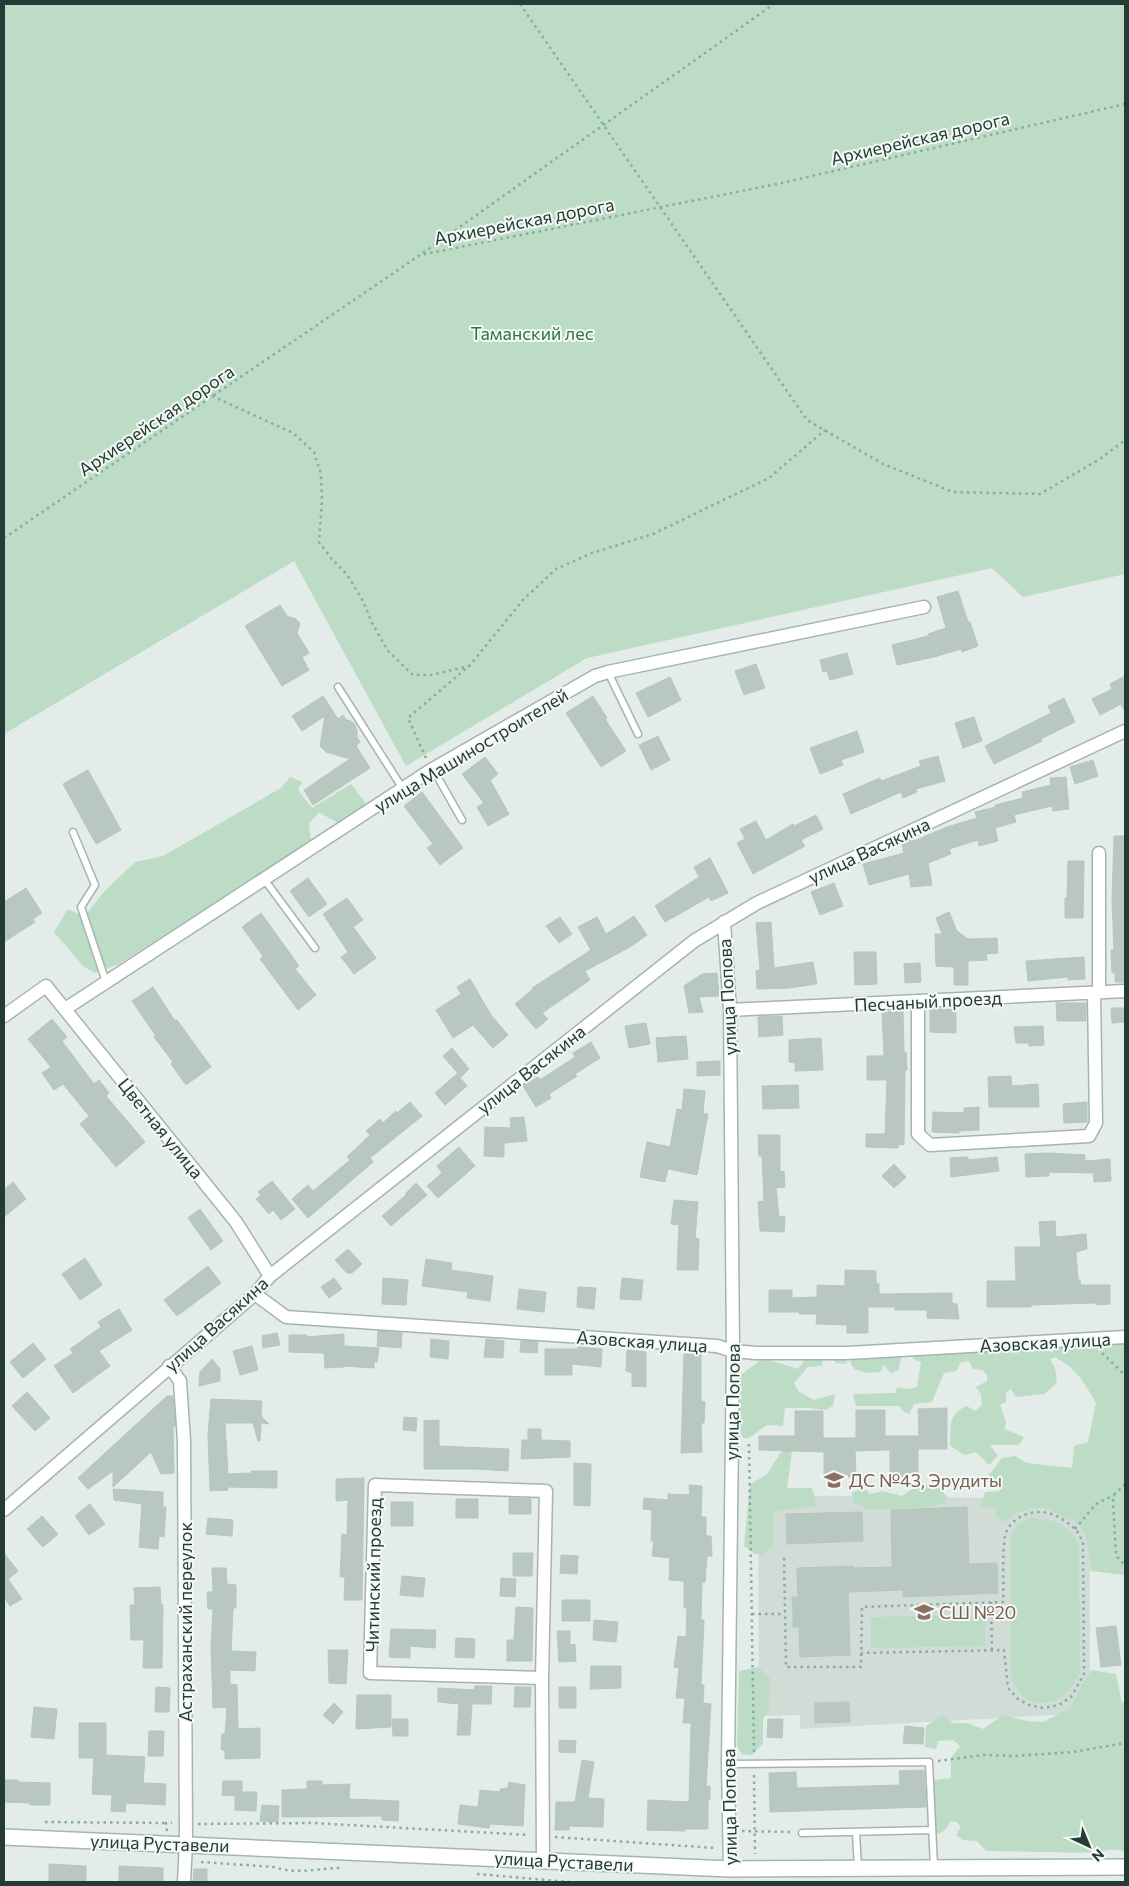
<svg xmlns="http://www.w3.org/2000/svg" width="1129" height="1886" font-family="Commissioner,sans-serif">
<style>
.built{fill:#d1dcd7}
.green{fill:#bddcc5}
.building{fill:#b9c7c1;stroke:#b6c5bf}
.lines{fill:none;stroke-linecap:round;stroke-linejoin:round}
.lane-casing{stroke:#a6b4af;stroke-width:9}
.street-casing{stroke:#a6b4af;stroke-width:15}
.secondary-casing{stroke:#a2b7af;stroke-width:18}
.path{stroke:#85aea0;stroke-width:2.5;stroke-dasharray:2.5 4;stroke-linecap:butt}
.lane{stroke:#fff;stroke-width:6}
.street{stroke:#fff;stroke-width:12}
.secondary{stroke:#fff;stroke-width:15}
.labels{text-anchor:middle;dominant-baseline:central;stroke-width:4;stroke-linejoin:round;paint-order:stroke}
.street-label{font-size:18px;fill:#243c35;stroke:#f4f9f6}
.park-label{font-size:18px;fill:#307147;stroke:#f4f9f6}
.education-label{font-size:18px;fill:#785e54;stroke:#f4f9f6;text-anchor:start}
</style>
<rect width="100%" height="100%" fill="#e3ece8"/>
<path class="built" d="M758,1495L1090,1499V1713L800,1729V1715L759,1716Z"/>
<path class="green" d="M4,4H1125V574L1023,597L992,568L587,658L406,766L294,561L4,734Z
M290,777L302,782L298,790L312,808L351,784L367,805L339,824L319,812L309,824L311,842L119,964L95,973L84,967L54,932L68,909L84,917L102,894L135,862L163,856L281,788Z
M1125,1339V1575L1091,1571L1089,1552L1084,1531L1074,1521L1043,1507L1032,1508L1016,1513L1005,1522L996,1516L997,1509L981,1506L985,1492L1000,1491L999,1486L989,1475L1002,1458L1015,1456L1027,1463L1072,1468L1074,1446L1088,1442L1096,1403C1083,1381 1078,1370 1055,1357L1050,1359L1055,1368L1057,1383L1044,1394L1016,1397L1011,1389L1006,1392V1402L1000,1405L1006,1422L1004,1429L1024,1437L1019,1445H990L998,1456L989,1465L976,1452L965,1455L950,1446C951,1428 947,1414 967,1406L975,1411L982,1405L981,1394L976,1387L987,1381V1375L983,1370L973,1369L969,1361L961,1362L956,1371L944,1373L932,1402L914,1404L909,1414L903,1411L900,1406H856L853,1394L895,1393L897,1387L907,1389L917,1387L921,1362L915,1360L912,1356L918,1349L1011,1345L1053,1352L1054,1341Z
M839,1346L847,1364L836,1363L829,1352H823L822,1366L808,1367L794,1383L798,1391L814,1400L835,1394L833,1406L825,1410L810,1408H785L783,1426L767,1425L749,1438H743L737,1425L738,1377L763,1358L798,1369L803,1363V1348Z
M892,1353L901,1356L899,1369L891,1374L884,1365L880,1372L866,1373L854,1369L850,1362L858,1355Z
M784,1447L792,1451L787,1488H812L817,1506L774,1511V1543L763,1555L755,1554L744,1546L750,1485L768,1473Z
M918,1485H936L947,1496L945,1503L931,1507L869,1510L853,1502L852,1492L865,1489L870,1494L882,1491L902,1496Z
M1029,1518C1054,1518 1065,1523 1079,1544L1080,1672C1066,1710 1020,1716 1011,1674L1010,1538L1016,1525Z
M985,1615V1646L871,1648V1617Z
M758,1667L770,1678L769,1709L763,1719V1744L752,1755L742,1754L737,1746L739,1671Z
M1092,1670L1116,1674L1122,1703L1125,1702V1852C1116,1848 1108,1849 1099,1853L986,1851L977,1841L963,1840L956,1835L961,1827L957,1822L951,1821C947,1827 944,1833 936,1834L934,1780L951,1778V1758L960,1746L953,1740L938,1741L936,1749L925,1747L926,1726L943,1715L953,1723H967L983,1729L1003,1715L1027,1721L1043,1722L1069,1709L1083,1683Z"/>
<path class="building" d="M958,591L968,622H970L978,646L962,652L961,649L934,657L897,665L892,645L928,636V634L946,628L937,597Z
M280,605L287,616L296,619L300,623L297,633L309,653L302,657L309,670L282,686L245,626Z
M847,653L853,674L830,680L827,671L823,672L820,660Z
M756,664L765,688L744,695L735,671Z
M1125,676V712L1121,704L1100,715L1092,699L1112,689L1110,684Z
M670,677L681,700L648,717L636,693Z
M323,696L338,719L343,715L346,720L351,721L355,725L357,730V737L360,742L356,746L370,768L313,805L304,790L350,759L326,752L320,746L325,716L302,731L292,716Z
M593,696L607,718L605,719L626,751L601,767L566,713Z
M1064,698L1075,722L1041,739L1042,741L994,764L985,746L1051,713L1048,706Z
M974,717L982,741L963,748L955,723Z
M857,731L864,752L841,760L843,765L820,774L810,748Z
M658,736L670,760L651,770L639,745Z
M938,756L945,781L916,789L917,792L903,798L901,792L851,814L843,794L880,778L881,781L921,766L919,761Z
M485,757L498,774L490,780L509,814L488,826L477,807L484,803L462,774Z
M1093,760L1098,776L1075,784L1070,767Z
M88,770L121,830L96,844L63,784Z
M1066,777L1069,809L1053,811L1052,806L1014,815L1016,822L995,828L998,841L979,846L978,840L949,849L951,854L928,863L932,885L911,887L909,874L869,885L863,864L904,853L902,844L913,839L914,841L947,827L977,818L975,812L996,807L995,805L1023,798L1022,792L1051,785L1050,778Z
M422,792L463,848L440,865L427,848L433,844L404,806Z
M816,815L823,829L801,840L805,846L753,874L737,843L745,839L740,829L756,821L766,840L793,824L794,826Z
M1114,836H1125V982H1115V972L1112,973L1111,950H1114L1112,900Z
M710,858L728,893L711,901L709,897L665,922L655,906L699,877L694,867Z
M1068,861H1084L1083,918H1065V898H1067Z
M308,878L327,904L309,917L290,891Z
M834,883L843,906L820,915L811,892Z
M26,888L42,913L33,919L35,922L4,942V902Z
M347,898L363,920L353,927L376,958L354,974L341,957L348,952L323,914Z
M949,912L957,931L968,939L997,938L998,953L986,954L987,960L968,961V985H954V967L936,966L935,934H942L936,918Z
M261,913L299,966L295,969L316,995L298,1010L260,959L263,956L242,927Z
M634,916L647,935L630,947L585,971L590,980L542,1013L548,1019L536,1029L515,1004L533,989L532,988L591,950L578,927L597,917L606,934Z
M560,917L572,934L559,943L546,926Z
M771,922L774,968L813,962L817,984L789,988L757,989L756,971L760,970L756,923Z
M854,952H876L877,984L855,985Z
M1084,957L1085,979L1068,980V977L1028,981L1026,961Z
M920,963L921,982L905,983L904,964Z
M717,973L719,996L699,997L703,1012L689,1013L684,986L702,974Z
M470,979L491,1015L508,1035L493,1048L473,1025L453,1038L436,1010L461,994L457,987Z
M153,987L175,1021L177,1020L211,1067L186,1085L171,1064L173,1062L154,1037L156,1036L132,1001Z
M1056,1003H1086V1021H1057Z
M1111,1008H1125V1022L1112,1023Z
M930,1009H956V1033L930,1032Z
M903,1011L904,1052H906L907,1070H905L904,1145L899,1144L898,1148L866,1147V1134H885L887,1080H867V1056H884L882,1012Z
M782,1016L783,1035L759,1037L758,1017Z
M52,1019L67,1037L62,1041L94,1084L99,1080L109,1093L106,1096L145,1142L116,1167L80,1124L89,1116L63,1084L54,1090L42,1073L51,1067L28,1039Z
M646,1023L650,1044L629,1048L625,1026Z
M1043,1026L1044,1045L1029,1046V1043H1016L1014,1027Z
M686,1036L688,1059L658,1062L656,1038Z
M821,1038L823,1070L795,1071V1063L789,1062V1040Z
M591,1042L600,1058L575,1074L577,1076L549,1094L551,1098L536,1107L523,1086L538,1077L540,1080L575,1057L573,1053Z
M452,1048L469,1069L461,1077L443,1056Z
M720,1061V1075L697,1076V1062Z
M457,1074L467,1086L445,1105L435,1093Z
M1011,1076L1012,1086L1038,1084L1039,1107H989L988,1077Z
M798,1085L799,1108L763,1109L762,1086Z
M684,1089L705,1091L703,1114H708L697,1175L668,1169L665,1182L640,1177L647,1142L670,1147L677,1109L682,1110Z
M410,1102L422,1116L370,1158L373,1162L308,1218L292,1199L308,1185L313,1191L350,1160L347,1157L370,1135L366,1131L380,1119L383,1123L396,1111L397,1113Z
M1087,1102V1122L1064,1123L1063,1104Z
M979,1107V1130L959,1131V1133L932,1132L933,1112L964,1113V1108Z
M524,1117L527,1141L504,1143V1157L484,1156L485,1127L511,1128L510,1118Z
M758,1135H780V1172L784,1171L785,1187L776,1188L779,1217L785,1216L784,1232L760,1231L758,1202L764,1201L762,1156H759Z
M459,1147L475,1166L438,1198L427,1186L442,1173L437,1166Z
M1049,1153L1085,1155V1161L1110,1159L1111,1181L1094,1182L1093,1173L1049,1172V1176L1026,1177L1025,1154Z
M968,1157V1160L997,1157L999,1171L951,1177L950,1158Z
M894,1164L906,1177L894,1188L882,1176Z
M272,1181L295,1209L281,1220L273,1210L269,1214L256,1199L261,1195L258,1192Z
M13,1182L26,1199L4,1217V1190Z
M416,1183L427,1195L391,1226L382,1216L406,1195L405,1194Z
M674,1200L698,1202L695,1238L699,1239L698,1270H677L679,1225L671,1224Z
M200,1209L223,1241L211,1250L188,1218Z
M1055,1221L1056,1237L1086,1234L1087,1249L1076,1252L1078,1280H1080L1081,1285H1110V1304L1096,1305V1303L1031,1305V1307H987V1281H1016L1015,1247H1041L1039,1222Z
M348,1249L362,1264L352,1273H347L335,1260Z
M85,1258L102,1285L80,1300L62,1274Z
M426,1259L452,1263L451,1270L493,1276L490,1301L467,1298L468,1292L422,1286Z
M208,1266L221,1283L177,1316L164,1300Z
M845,1270L876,1271V1283L879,1284V1294L952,1293V1303L957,1304L959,1319L927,1318V1310H895V1307H868V1333H847V1325L816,1324L817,1314H799V1312H769V1290H792V1298L817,1297V1285L845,1286Z
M334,1278L342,1289L329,1298L321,1287Z
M383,1278L408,1280L406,1305L382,1304Z
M622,1278L643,1280L641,1300L620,1299Z
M578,1287L596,1288L594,1309L577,1307Z
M519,1289L546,1292L544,1312L517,1309Z
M119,1309L132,1330L99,1351L110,1366L73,1393L54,1366L73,1353L70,1349L101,1327L98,1322Z
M378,1331L402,1333L401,1348L377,1346Z
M277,1333L280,1345L263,1348L262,1336Z
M344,1334V1346L379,1348L377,1362H374V1368L344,1366V1367L325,1368L324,1353L289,1352V1335H307L306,1337Z
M431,1339L449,1341L448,1359L430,1357Z
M486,1339L504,1341L503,1358L484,1357Z
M521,1341L538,1342L537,1353L520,1352Z
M33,1343L46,1359L23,1378L10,1362Z
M252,1346L258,1370L240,1375L233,1351Z
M578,1347L602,1349L601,1367L572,1364V1375H545V1349H577Z
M627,1350L646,1352V1387L632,1386V1373L626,1371Z
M684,1354H701V1401L705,1402L704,1423H701L702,1452L681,1453Z
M212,1359L220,1369V1381L199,1386L200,1372Z
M27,1392L50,1418L35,1431L12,1406Z
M167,1396H173L175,1426L173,1428L174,1473L161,1474L151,1452L113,1487V1471L88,1489L78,1478Z
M211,1399L262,1401L261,1416L269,1424L261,1423L260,1441H258L253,1423H225L228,1474L252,1473L251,1471H277V1488L228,1487V1490L210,1491L208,1434Z
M947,1408V1449H918V1476L890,1477V1450L855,1451L856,1477H824V1452L759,1450V1436H795V1411H823V1438H856V1410H885V1436H919L918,1409Z
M404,1417L417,1418L416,1431L403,1430Z
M439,1420V1446L509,1449L508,1471L474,1469H424V1421Z
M528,1429H541V1440L570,1441V1457L521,1459L522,1440H528Z
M574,1463L591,1464L590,1506L574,1505Z
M364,1478L362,1600H344L345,1577H340L342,1534L347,1535L348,1500L336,1501V1479Z
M689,1485L702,1486L701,1517H706V1536H711L712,1556H707L705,1582H702L701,1620H704L701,1685H704L703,1703L711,1704L706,1786H710V1800H708V1829H685V1831L647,1830L648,1800L689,1802L691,1723H683L685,1698H676L679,1668L674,1667L678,1636L686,1637L687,1608H684V1581L669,1580L670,1558L652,1556L654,1541H651L652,1510L643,1509L644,1498L668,1500V1494L690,1495Z
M113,1489L163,1492V1507H166L164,1537L159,1536L158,1549L139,1547L142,1504L114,1500Z
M509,1498L531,1499V1514H509Z
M456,1499H478V1518H456Z
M391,1502H413V1526H391Z
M90,1504L105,1524L89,1535L75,1516Z
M967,1507L969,1564L997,1563L998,1593L903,1597V1590L848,1592L850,1655L800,1657L799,1627H793V1614L792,1597H798L797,1568L853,1566V1568L892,1567L891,1510Z
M862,1512L863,1541L787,1544L786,1514Z
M42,1516L58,1534L43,1547L27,1529Z
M208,1518L233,1520L232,1536L206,1534Z
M4,1553L18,1571L8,1579L22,1599L10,1606L4,1597Z
M513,1553H533L532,1576H513Z
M561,1555L578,1556L577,1574L560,1573Z
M212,1568H226L227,1584L236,1585V1608H233L231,1651L256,1652L255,1671L230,1670V1684L237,1685L238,1729L260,1728V1758L225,1759V1751L221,1749L222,1734H225L227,1707L213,1708L211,1647L213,1609H208L207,1592H213Z
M402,1576L425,1578L423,1597L400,1595Z
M501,1578L516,1579L515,1597L500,1596Z
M160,1587L161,1605H163L162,1668H143L144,1640H131L130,1605H135L134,1588Z
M562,1600H590V1621H562Z
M516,1607L533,1608L532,1661H507V1640H514Z
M594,1620L618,1622L616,1642L593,1640Z
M1116,1626L1121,1665L1101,1667L1096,1628Z
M391,1629L436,1630L435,1648L410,1646V1658L389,1657Z
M557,1631H570V1645L575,1644L576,1661L559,1662Z
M456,1638L475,1639L474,1658L455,1657Z
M328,1650H348L346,1684L329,1683Z
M591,1666H621V1688L590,1689Z
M475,1686H492L491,1704H472L470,1735H457L459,1704L438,1702V1688L474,1690Z
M156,1687L170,1688L169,1712H155Z
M515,1687H531L530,1707H514Z
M559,1687H576V1708H559Z
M357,1695H391V1727L356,1729Z
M849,1702L850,1722L815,1723V1703Z
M334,1703L343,1712L333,1724L323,1715Z
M34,1707L57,1709L54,1739L31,1737Z
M392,1719H408V1736H393Z
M768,1719H783L782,1738L767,1737Z
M79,1723H106V1755L145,1757L143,1783L166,1784L165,1805L126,1803L125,1812L111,1811L112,1795L92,1794L94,1758H79Z
M905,1726L924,1728L923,1744L903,1743Z
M149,1731H164L163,1756H148Z
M559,1740L576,1741L575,1753L559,1752Z
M582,1760L594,1762L588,1798L604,1799L603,1827L569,1826V1830H555L556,1802H575Z
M924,1770L926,1807L770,1812L769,1773L796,1772L797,1788L900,1785L899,1771Z
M4,1780H18V1782L50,1783V1805H30V1803L4,1802Z
M223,1781H242V1792H257L256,1811L235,1810V1796L222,1795Z
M307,1781H322V1785L350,1784L349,1799L399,1801L398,1821L382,1820V1816L282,1817V1790L307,1789Z
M509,1782L525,1785L523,1826L490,1824L489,1828L458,1824L460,1805L478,1807L480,1790L500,1792V1789L508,1788Z
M262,1805L279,1806L278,1822L260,1821Z
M49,1864L86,1866V1882H49Z
M119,1866L163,1868V1882H119Z
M194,1869H207V1882H193Z"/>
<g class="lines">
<defs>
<path id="lane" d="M608,672L638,734
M338,687L403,789
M433,769L462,820
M73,832L95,885L81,907L106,982
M264,879L315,948
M728,1764L929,1762L934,1867
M856,1832L858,1868
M802,1833L932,1830"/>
<path id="street" d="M1099,853V993
M724,922L730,1010L733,1351L728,1764L730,1869
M918,1001V1134L930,1145L1089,1136L1096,1123L1094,993
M65,1009L431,770L595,676L608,672L924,607
M730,1010L1125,991
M4,1016L46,986L236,1222L270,1276
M255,1294L286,1317L717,1346L733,1351L756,1353H848L1125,1337
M169,1366L180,1381L184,1441L186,1843L184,1882
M4,1510L255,1294L270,1276L694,941L757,903L1125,731
M542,1678L370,1673L375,1485L546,1491L542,1678L543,1860"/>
<path id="secondary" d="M4,1837L730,1869L1125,1867"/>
</defs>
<use href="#lane" class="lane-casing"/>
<use href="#street" class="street-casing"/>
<use href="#secondary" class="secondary-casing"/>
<path class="path" d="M520,4L807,420L883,464L953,492L1040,494L1100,459L1125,440
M423,253L774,4
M212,396L293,433L314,452L321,474L322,500L319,542L331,558L348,576L363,601L372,623L388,651L413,675H431L469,666
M4,538L420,255L777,184L1125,104
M426,758L408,718L470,665L523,600L556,569L592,553L653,534L769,478L825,430
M1102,1353L1125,1375
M749,1444L754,1754
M1125,1484L1115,1494L1113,1499L1116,1556L1125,1565
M1075,1529L1096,1504L1114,1495
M784,1558L786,1667H861L862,1607L1003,1602C1004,1584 1002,1553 1005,1536C1009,1518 1031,1509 1048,1513C1057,1515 1068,1522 1075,1529C1078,1532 1080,1537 1083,1542L1084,1674L1071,1697L1059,1705L1043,1708L1029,1705L1018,1699L1008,1688L1004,1650L861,1653
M991,1602L992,1650
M752,1614H783
M938,1761L984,1755L1014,1756L1073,1752L1125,1743
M754,1775L755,1854
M45,1822L166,1823
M198,1824L313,1823L529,1835
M167,1831L166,1823H172
M742,1831L791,1832
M555,1837L715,1848V1846
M201,1862L274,1867C297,1875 318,1868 341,1868
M477,1874L570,1882"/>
<use href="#lane" class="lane"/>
<use href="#street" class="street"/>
<use href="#secondary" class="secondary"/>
</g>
<defs>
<symbol id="school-bare" viewBox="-9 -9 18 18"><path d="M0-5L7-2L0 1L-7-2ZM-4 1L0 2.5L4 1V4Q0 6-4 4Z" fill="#8d6e63" stroke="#f4f9f6" stroke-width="2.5" paint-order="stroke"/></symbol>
</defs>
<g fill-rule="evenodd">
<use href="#school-bare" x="820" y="1466" width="28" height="28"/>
<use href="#school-bare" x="910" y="1598" width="28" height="28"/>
</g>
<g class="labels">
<g class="street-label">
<text transform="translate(920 138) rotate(-13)">Архиерейская дорога</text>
<text transform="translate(524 221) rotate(-11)">Архиерейская дорога</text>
<text transform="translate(156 420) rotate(-34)">Архиерейская дорога</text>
<text transform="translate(471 750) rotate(-31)">улица Машиностроителей</text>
<text transform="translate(869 850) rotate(-25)">улица Васякина</text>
<text transform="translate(727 997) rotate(-93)">улица Попова</text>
<text transform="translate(928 1001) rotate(-3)">Песчаный проезд</text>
<text transform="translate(531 1069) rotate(-38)">улица Васякина</text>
<text transform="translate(161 1128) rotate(51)">Цветная улица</text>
<text transform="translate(216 1324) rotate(-42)">улица Васякина</text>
<text transform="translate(642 1341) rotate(4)">Азовская улица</text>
<text transform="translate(1045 1342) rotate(-3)">Азовская улица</text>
<text transform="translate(732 1402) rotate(-89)">улица Попова</text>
<text transform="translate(373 1575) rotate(-89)">Читинский проезд</text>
<text transform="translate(185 1622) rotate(-90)">Астраханский переулок</text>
<text transform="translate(729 1807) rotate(-91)">улица Попова</text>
<text transform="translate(160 1843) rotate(2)">улица Руставели</text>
<text transform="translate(564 1861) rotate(3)">улица Руставели</text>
</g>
<g class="park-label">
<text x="532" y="333">Таманский лес</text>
</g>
<g class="education-label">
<text x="849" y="1480">ДС №43, Эрудиты</text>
<text x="939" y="1612">СШ №20</text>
</g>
</g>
<rect width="1129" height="1886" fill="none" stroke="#243c35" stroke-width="10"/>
<g transform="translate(1089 1846) rotate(136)" stroke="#f4f9f6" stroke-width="4" paint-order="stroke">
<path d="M0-4L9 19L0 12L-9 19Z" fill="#243c35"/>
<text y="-8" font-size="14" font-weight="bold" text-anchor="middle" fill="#243c35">N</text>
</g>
</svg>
